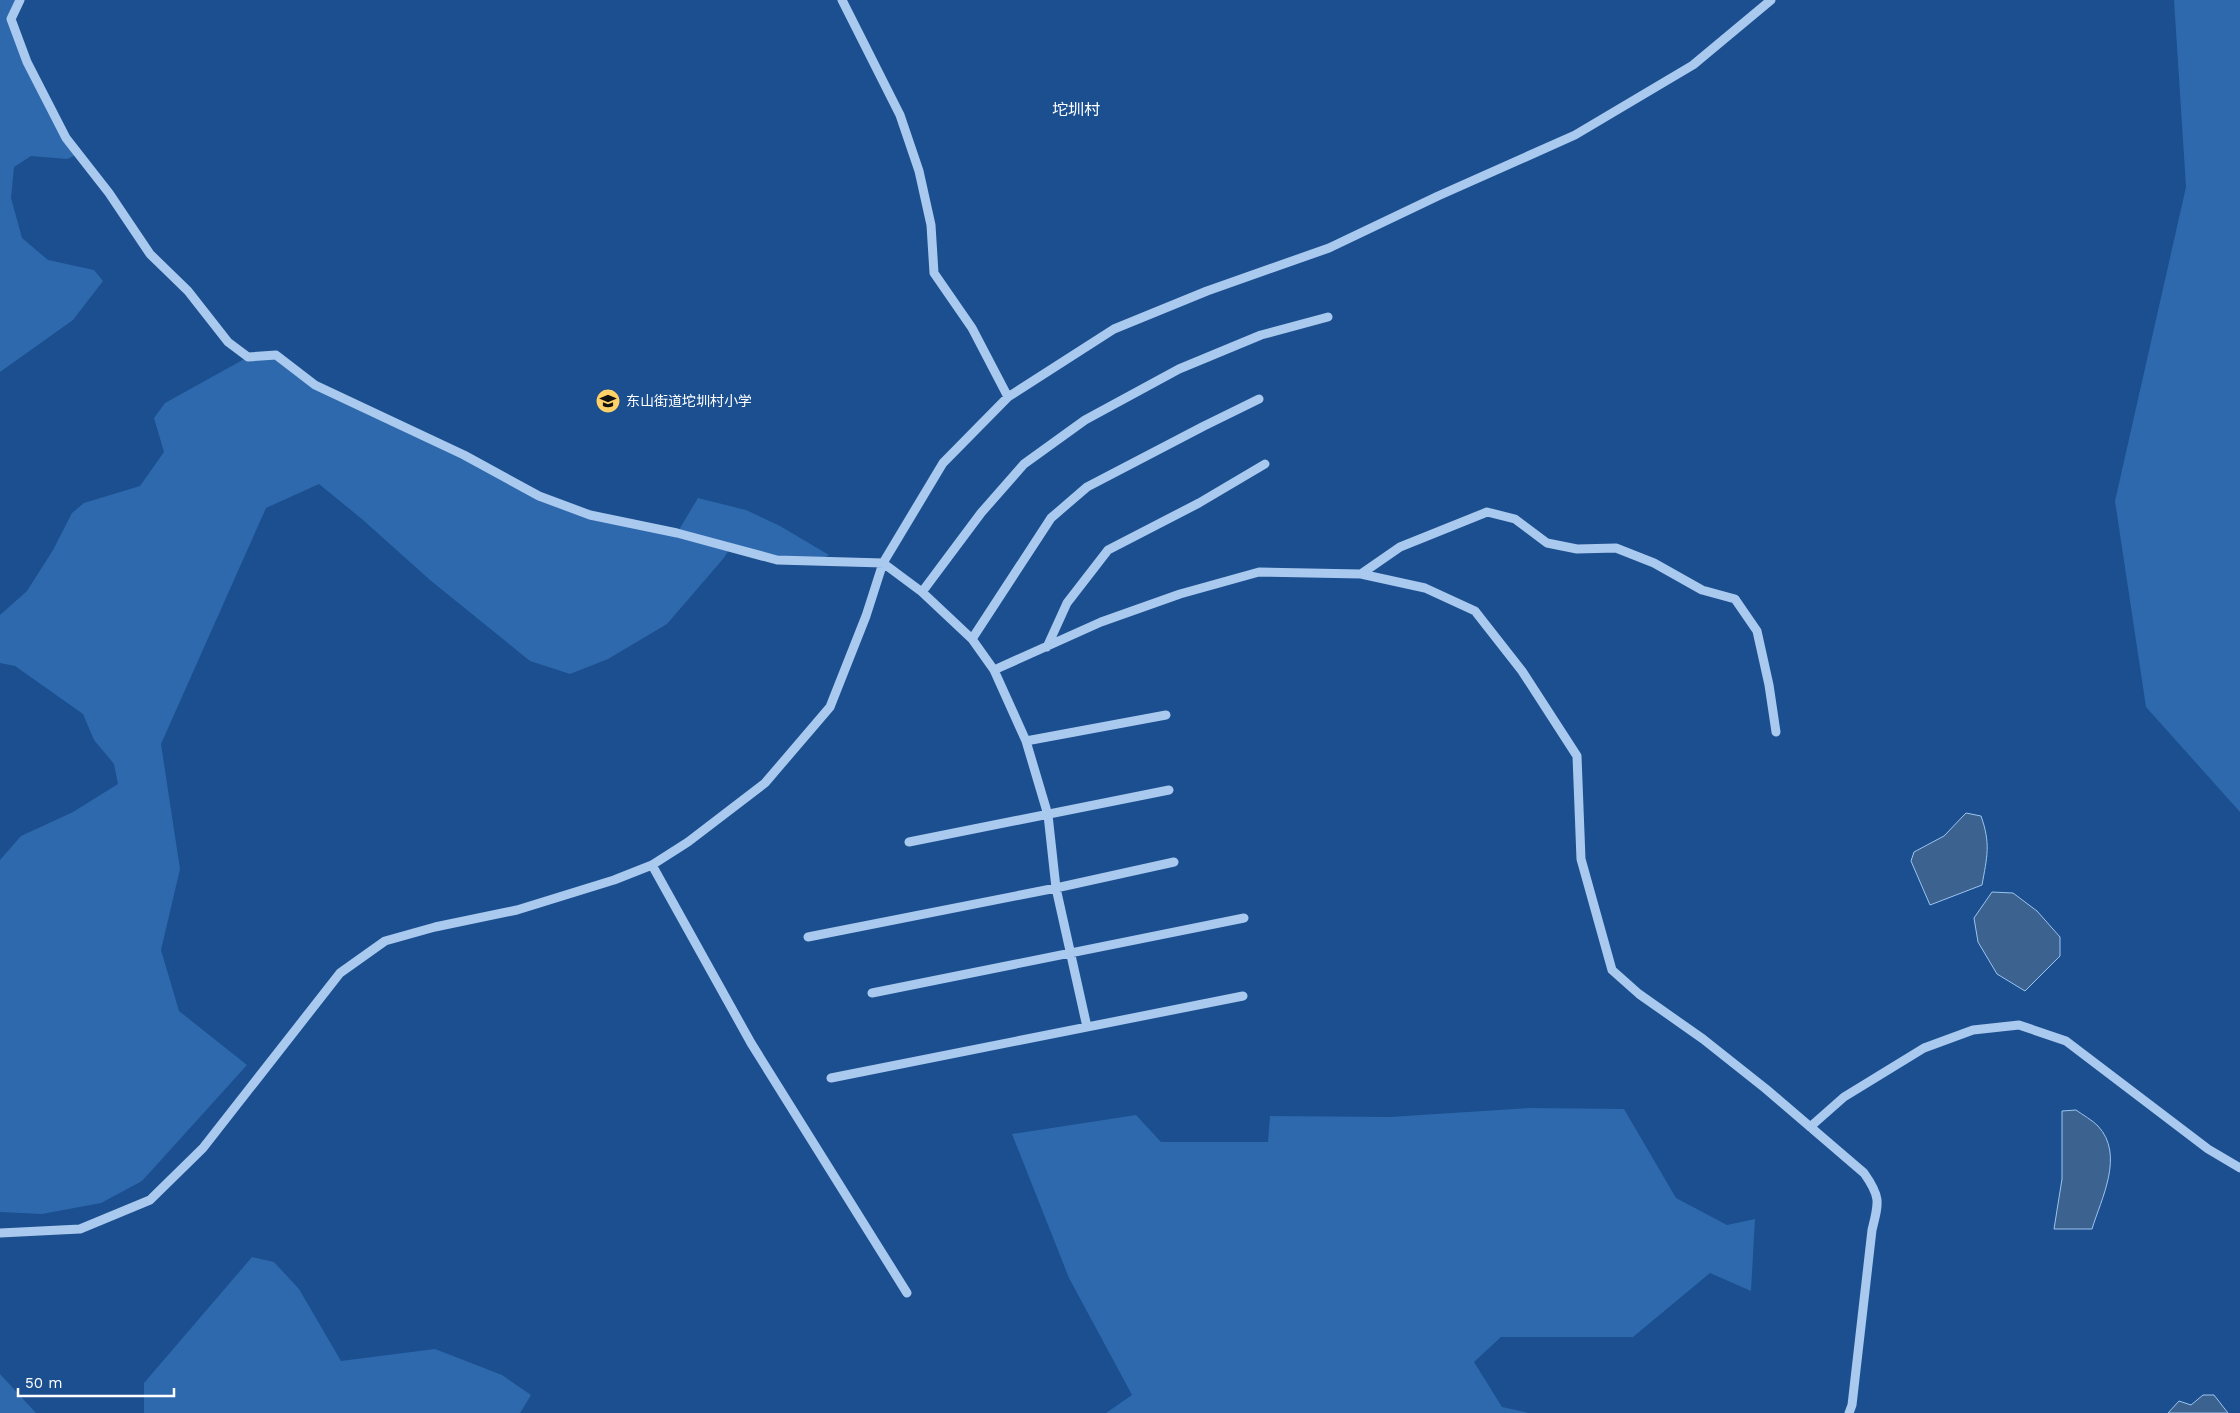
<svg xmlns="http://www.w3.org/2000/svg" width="2240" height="1413" font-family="'Work Sans','Noto Sans SC',sans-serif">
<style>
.green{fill:#2e69ad}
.water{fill:#3c6290;stroke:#9cc4f0}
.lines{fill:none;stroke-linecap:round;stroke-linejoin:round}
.minor{stroke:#a9c9ee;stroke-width:9}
.labels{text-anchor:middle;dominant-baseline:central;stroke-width:4;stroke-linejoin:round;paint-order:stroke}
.poi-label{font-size:14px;fill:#fff;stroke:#1b4f8f;text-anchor:start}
.quarter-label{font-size:16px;fill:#fff;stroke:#1b4f8f}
</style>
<rect width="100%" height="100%" fill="#1b4f8f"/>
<path class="green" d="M0,0H20L11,19L27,62L79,154L67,159L31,156L14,167L11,198L22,238L48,260L94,270L103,281L73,320L0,372Z
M2174,0H2240V812L2146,707L2115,501L2186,187Z
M276,355L315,385L539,496L590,515L677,533L698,498L746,510L780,526L829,555L814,562L773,559L731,547L723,559L667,624L608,659L570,674L530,661L430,580L363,520L319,484L266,508L161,744L180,869L161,950L179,1011L247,1065L142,1181L101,1203L42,1214L0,1212V860L21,836L73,812L118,784L114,764L94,740L83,714L15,666L0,663V615L27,591L53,550L72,513L84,503L140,486L164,452L154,418L165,403L248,357Z
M1529,1108L1624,1109L1676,1198L1727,1225L1755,1219L1751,1291L1710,1273L1633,1337H1501L1474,1362L1502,1407L1529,1413H1106L1132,1395L1069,1278L1012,1134L1136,1115L1161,1142H1268L1270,1116L1390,1117Z
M252,1257L274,1262L299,1289L341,1361L435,1349L502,1375L531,1395L520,1413H144V1383Z
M0,1374L36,1413H0Z"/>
<path class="water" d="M1966,813L1981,816C1991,844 1987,857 1982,885L1930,905L1911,861L1914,852L1944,836Z
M1992,892L2013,893L2037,911L2060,937V956L2025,991L1997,974L1978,942L1974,918Z
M2076,1110C2083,1115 2092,1120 2098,1126C2125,1155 2101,1199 2092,1229H2054L2062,1179V1111Z
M2203,1395H2214L2228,1413H2168L2179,1401L2191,1405Z"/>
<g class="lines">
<path class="minor" d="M20,0L11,19L27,62L66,138L109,193L150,254L188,291L228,342L248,357L276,355L315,385L464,455L539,496L590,515L677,533L777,560L883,563L922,592L972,639L994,670L1026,741L1048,815L1056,888L1087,1027
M842,0L900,115L919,171L931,225L934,273L972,328L1008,397
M1361,574L1400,547L1487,512L1515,519L1547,543L1577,549L1616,548L1654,563L1702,590L1735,599L1757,631L1769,685L1776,732
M922,592L981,513L1024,464L1085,420L1179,369L1261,335L1328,317
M972,639L1051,518L1087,487L1204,426L1259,399
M1047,647L1067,603L1108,550L1199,503L1265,464
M994,670L1101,622L1180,594L1259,572L1361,574L1425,588L1475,611L1522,671L1577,756L1581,859L1612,970L1639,994L1703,1039L1766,1089L1864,1173C1881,1197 1879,1202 1872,1230L1852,1405L1849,1413
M1026,741L1166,715
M909,842L1169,790
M652,865L751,1043L907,1293
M808,937L1056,888L1174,862
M872,993L1244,918
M831,1078L1243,996
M1810,1127L1844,1097L1924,1048L1973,1030L2019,1025L2066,1041L2208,1149L2240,1168
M0,1233L80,1229L150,1200L203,1148L340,973L385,941L435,927L517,910L614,880L652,865L688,842L765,783L830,707L866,616L883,563L943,463L1008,397L1114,329L1207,291L1329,248L1438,196L1575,135L1693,65L1771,0"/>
</g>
<defs>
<symbol id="school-disc" viewBox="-11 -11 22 22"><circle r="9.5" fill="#ffd166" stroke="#1b4f8f"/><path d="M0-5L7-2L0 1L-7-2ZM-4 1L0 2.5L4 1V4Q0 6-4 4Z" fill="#111"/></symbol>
</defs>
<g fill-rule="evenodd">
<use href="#school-disc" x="594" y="387" width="28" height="28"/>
</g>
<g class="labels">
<g class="poi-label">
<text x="626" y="401">东山街道坨圳村小学</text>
</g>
<g class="quarter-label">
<text x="1076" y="109">坨圳村</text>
</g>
</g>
<path d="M18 1388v8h156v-8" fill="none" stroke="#ffffff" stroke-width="2.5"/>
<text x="25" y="1388" font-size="15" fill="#ffffff" stroke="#1b4f8f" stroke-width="4" paint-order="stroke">50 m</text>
</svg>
